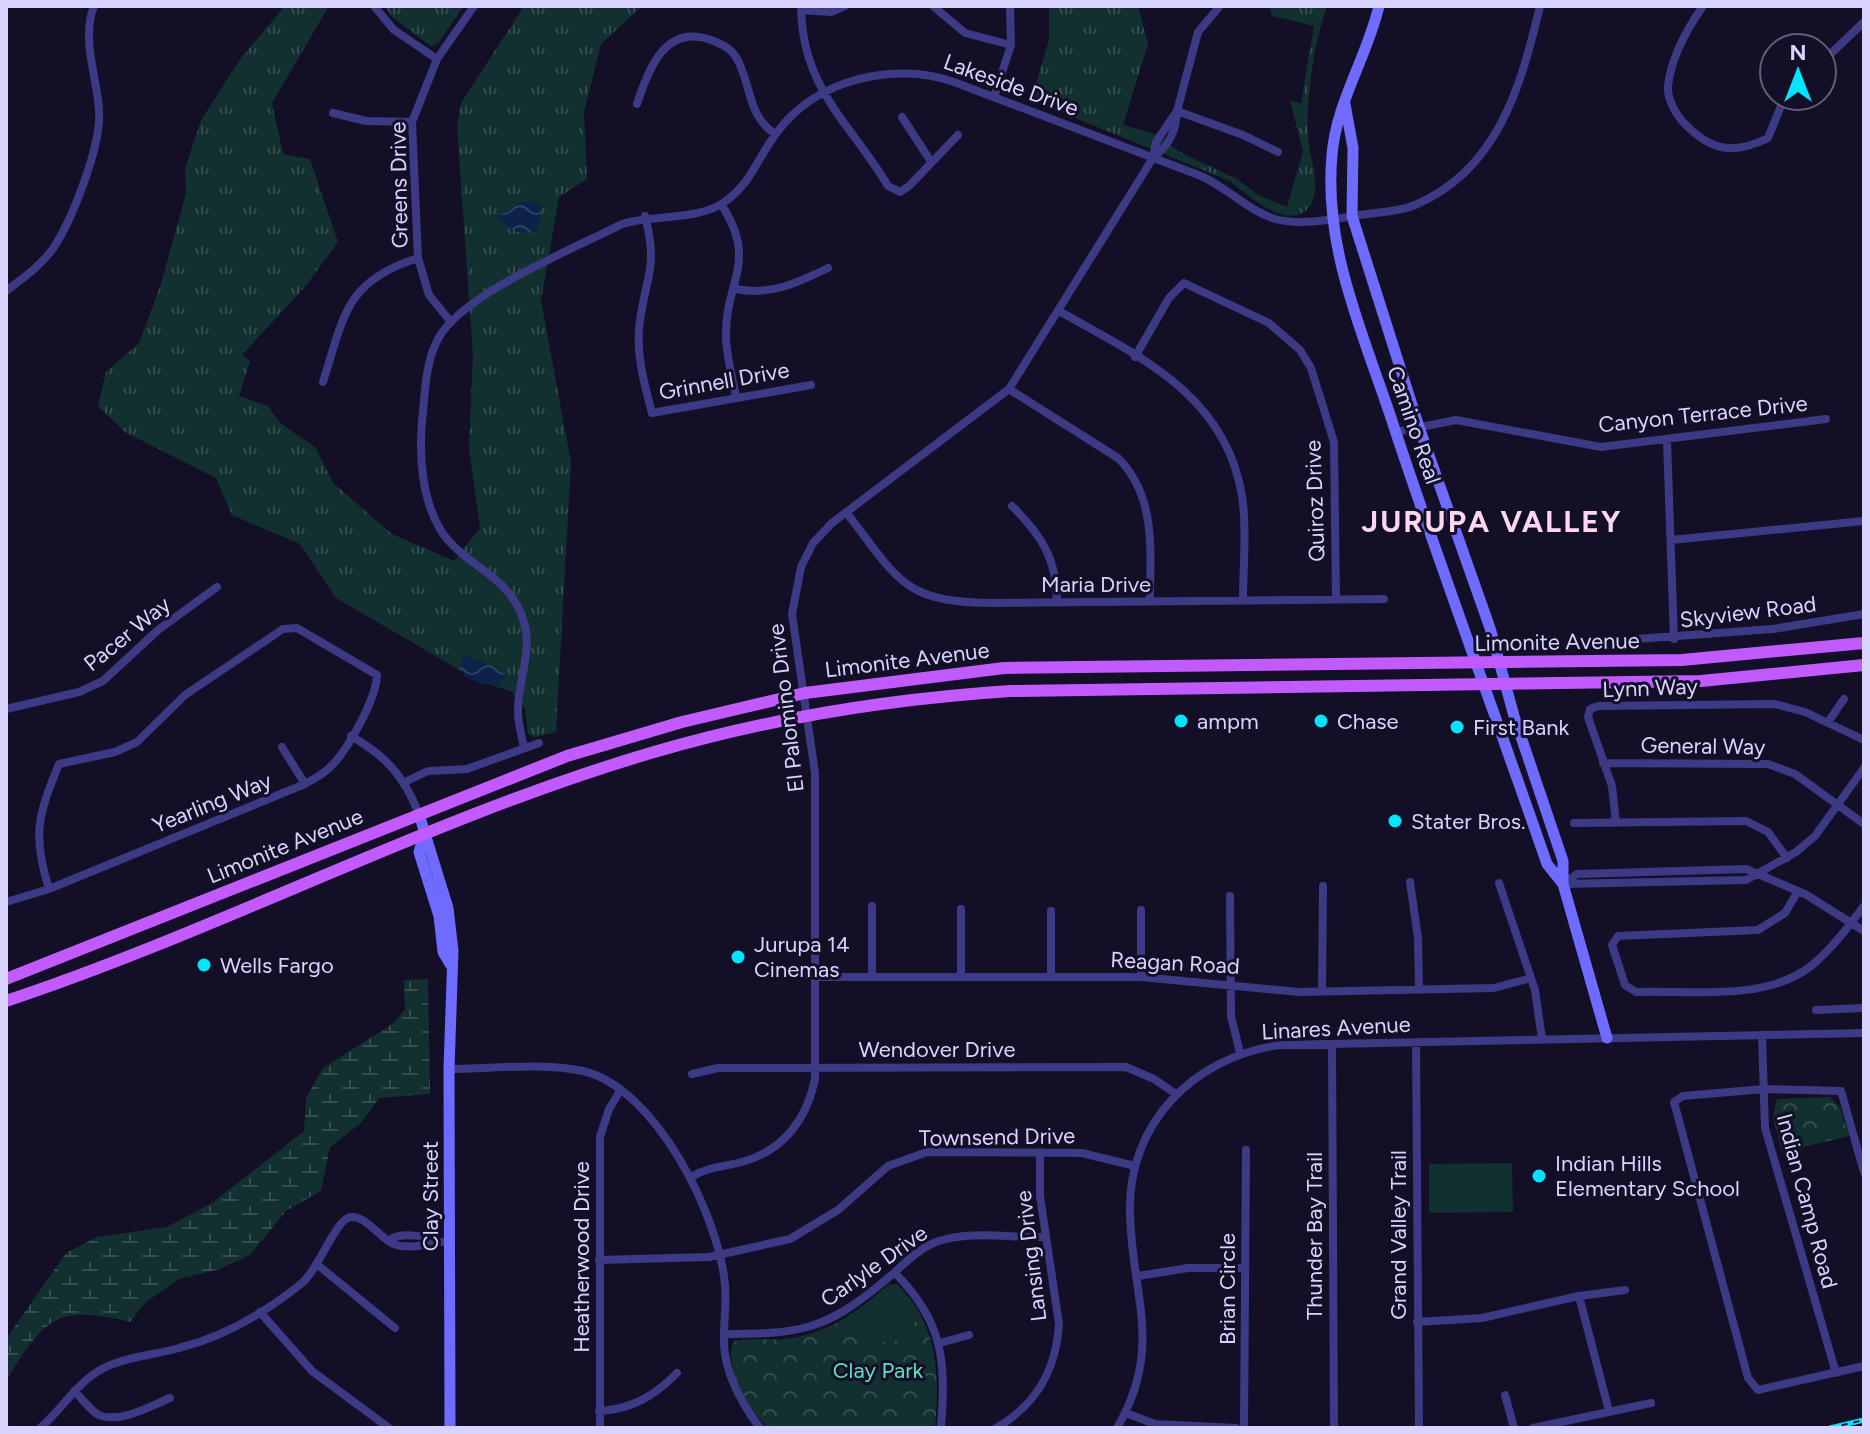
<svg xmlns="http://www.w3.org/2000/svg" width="1870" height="1434" font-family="Figtree,sans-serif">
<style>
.grass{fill:url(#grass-tufts)}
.forest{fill:url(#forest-crowns)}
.wetland{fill:url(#wetland-marsh)}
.pitch{fill:#12302f}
.water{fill:url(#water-waves)}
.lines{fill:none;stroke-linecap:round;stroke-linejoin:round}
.street{stroke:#3d3a85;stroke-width:8}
.secondary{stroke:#6f6bff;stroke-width:11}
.primary{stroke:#c25bff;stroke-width:12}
.rail-casing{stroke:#00e5ff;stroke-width:5}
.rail{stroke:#130f26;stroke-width:2;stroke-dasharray:6;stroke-linecap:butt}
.poi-dot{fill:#00e5ff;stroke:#130f26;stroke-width:3}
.labels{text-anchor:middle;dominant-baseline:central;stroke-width:6;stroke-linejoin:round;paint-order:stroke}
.street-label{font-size:22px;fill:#d9d4ff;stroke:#130f26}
.poi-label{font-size:22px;fill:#d9d4ff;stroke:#130f26;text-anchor:start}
.park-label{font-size:22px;fill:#5fe0c0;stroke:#130f26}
.district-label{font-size:30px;font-weight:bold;letter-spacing:2px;fill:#ffd6f0;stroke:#130f26}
</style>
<defs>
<pattern id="grass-tufts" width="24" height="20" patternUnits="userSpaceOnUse" patternTransform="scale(2)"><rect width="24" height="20" fill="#12302f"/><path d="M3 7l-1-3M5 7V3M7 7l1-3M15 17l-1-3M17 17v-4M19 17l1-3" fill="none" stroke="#344d4e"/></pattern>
<pattern id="forest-crowns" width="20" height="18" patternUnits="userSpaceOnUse" patternTransform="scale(2)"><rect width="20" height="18" fill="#12302f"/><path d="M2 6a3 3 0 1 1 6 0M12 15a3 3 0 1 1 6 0" fill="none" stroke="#344d4e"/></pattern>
<pattern id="wetland-marsh" width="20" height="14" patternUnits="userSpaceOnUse" patternTransform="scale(2)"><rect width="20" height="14" fill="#12302f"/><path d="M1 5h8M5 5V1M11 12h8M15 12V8" fill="none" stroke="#344d4e"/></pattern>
<pattern id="water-waves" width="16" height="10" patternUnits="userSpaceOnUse" patternTransform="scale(2)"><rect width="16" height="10" fill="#0c2248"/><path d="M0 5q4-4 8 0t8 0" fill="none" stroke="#2f4163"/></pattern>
</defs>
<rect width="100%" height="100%" fill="#130f26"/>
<path class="grass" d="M285,6H329L272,103L283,154L310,159L338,242L305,287L242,355L250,361L239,396L268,406L280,423L316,448L333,483L392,534L454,561L480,528L469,448L473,355L457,127L461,103L524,6H642L601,44L584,112L587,179L559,197L541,301L571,462L556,732L534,737L528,734L525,709L512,692L477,680L336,598L300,544L232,515L216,478L125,432L98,406L106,372L139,343L161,284L186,193L185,169L201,120L241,58Z
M385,6H464L438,43L431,46L392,17Z
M1049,6H1138L1148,44L1123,125L1155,134L1180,152L1237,179L1258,195L1287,207L1303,151L1290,101L1301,103L1314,26L1272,16L1270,6H1327C1314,44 1304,106 1309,146C1312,164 1321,189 1310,206C1290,234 1246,194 1230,181L1031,100L1049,40Z"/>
<path class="forest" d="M1830,1097L1840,1107L1849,1136L1782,1152L1773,1117L1777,1099Z
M897,1284C938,1324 940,1374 935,1428H767C749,1408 724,1370 733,1342C748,1336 767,1341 783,1339C827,1335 856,1313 888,1285Z"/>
<path class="wetland" d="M428,979L430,1094L379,1098L361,1123L330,1147L321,1191L286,1211L250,1255L220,1269L179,1279L146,1302L130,1322C55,1304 45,1318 6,1381V1339L66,1253L97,1237L167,1227L212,1203L304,1131L306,1098L323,1068L394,1023L405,1009L404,980Z"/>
<path class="pitch" d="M1512,1163L1513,1212L1429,1213V1164Z
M890,1299L899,1300L917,1317L908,1337C888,1346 871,1344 858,1325Z"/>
<path class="water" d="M536,201L542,207L537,231C522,237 508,229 497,217L521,202Z
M464,655L496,667L506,676L499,685L480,683L464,676L460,663Z"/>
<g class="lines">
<path class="street" d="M374,6L394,30L437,59
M801,6C802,89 849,121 888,186L900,192L909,186L958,135
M933,6L965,33L1011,45
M1220,6L1198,32L1177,111L1243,135L1278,152
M1703,6C1687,29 1671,57 1668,86C1667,99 1676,115 1685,124C1711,151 1734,155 1768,138L1785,96
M801,10L831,12L845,6
M1822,62L1864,22
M994,97L1011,45L1010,6
M637,104C648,70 665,23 711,40C721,44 729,47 736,57C752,84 746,114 775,134
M333,113L366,121L412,122
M902,117L930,160
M721,204C759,262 725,281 726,336C726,356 733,378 736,398
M645,216C658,267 647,273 640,320C635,351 644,383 652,413L811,385
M736,289C770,296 797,283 828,268
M6,291C23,278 39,267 52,250C72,221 102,144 99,110C97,77 81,39 94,6
M1059,311C1139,356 1226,395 1242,496C1247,529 1243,567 1243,601
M451,322L429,295L418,258L412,122L437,59L474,6
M1135,357L1169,298L1184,283L1269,323L1300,350L1311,368L1334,442L1336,600
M323,382C344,316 345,281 418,258
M1009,389L1118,458C1157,497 1150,551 1150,602
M1396,432L1456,420L1601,447L1826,419
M1667,441L1674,639
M1012,506C1042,536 1057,559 1057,603
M846,512C899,580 902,603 996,603L1384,599
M1671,540L1864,521
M1636,639L1773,629L1864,614
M6,709L79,692L103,681L158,630L217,587
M1828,722L1844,699
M351,736C386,756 404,776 419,814
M282,747L305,784
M524,748C522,737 518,724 518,712C517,676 539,644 517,605C499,572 459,561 440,529C422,499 419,455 422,422C425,394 425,363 438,339C461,294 576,248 622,224C653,214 695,221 723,203C751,185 758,156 778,131C817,79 895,61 954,82L1201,176C1228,188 1247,210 1275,219C1300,226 1335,219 1360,215C1377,212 1399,212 1415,205C1498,170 1521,86 1540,6
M1603,763L1768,764L1795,774L1864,824
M405,782L428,771L467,769L539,743
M1574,823L1746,821L1768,832L1787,858
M1616,823L1612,786L1588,717L1590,709L1598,706L1775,704L1805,712L1864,740
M1410,882L1418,938L1419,989
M1499,883L1535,990L1542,1039
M1564,883L1577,874L1746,869L1805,894L1864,931
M1563,884L1746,880L1796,852L1815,836L1864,768
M1798,891L1785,913L1758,930L1618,936L1612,945L1625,985L1636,992C1690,990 1765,1002 1811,966C1831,950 1848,927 1864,906
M1230,896L1231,1016L1240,1053
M6,902L49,889L305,784C312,780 320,776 327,770C346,754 376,700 377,675L297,628L283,629L185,695L137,742L115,752L59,764C38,815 32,835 49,889
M872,906V977
M815,977H1141L1299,992L1494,988L1531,978
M961,977V909
M1051,977V911
M1141,977V910
M1322,991L1323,886
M1816,1010L1864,1008
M1762,1035L1765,1128L1836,1373
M1416,1042L1419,1428
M1332,1044L1334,1428
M449,1069C492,1069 541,1062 583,1071C656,1088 719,1216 725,1285C727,1304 723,1325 724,1345C726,1376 742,1404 760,1428
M692,1074L718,1068L1126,1067L1154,1079L1176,1094
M1864,1172L1841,1091L1764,1089L1683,1096L1674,1102L1748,1378L1758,1390L1864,1366
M691,1177C709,1166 726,1167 745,1161C785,1149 807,1118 815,1079V773L792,614L801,567L813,543L832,523L1009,389L1153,158L1156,142L1177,111C1176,132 1169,145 1153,158
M389,1240C400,1233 423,1234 433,1242
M599,1260L709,1257L790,1239L838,1210L888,1166L927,1152L1082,1153L1135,1166
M319,1266L395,1328
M895,1273C944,1322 946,1362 941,1428
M1138,1276L1188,1268H1244
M1579,1296L1609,1411
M260,1312L312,1371L389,1428
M1417,1322L1482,1318L1579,1296L1625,1290
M724,1334C798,1334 824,1331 882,1283C899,1270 915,1250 936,1242C969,1230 1010,1238 1045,1237
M940,1343L969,1335
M74,1391C81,1397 89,1409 97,1414C117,1425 152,1406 170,1398
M1505,1395L1514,1428
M599,1411C633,1409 654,1396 677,1373
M1126,1413L1155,1424L1236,1428
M40,1428C62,1410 76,1383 102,1369C124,1357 154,1355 179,1348C223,1337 266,1312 302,1283C319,1269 336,1218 351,1217C366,1215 382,1241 396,1245C414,1250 432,1242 450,1241
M600,1428V1137L609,1109L620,1091
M996,1428C1036,1405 1056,1371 1059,1324L1040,1196V1152
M1117,1428C1164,1347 1132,1297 1130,1214C1127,1124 1193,1057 1280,1045L1864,1033
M1244,1428L1246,1150
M1533,1428L1651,1403"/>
<path class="secondary" d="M1379,6C1367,57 1336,103 1332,155C1323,252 1366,339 1395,430C1443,575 1497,719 1547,864L1563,884
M1345,104L1353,148L1352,216L1419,427L1490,628L1514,716L1563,861V884L1607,1038
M419,814L448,908L453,951L449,1069L450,1428
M424,836L419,852L439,916L443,952L450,964"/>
<path class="primary" d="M6,979L567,756L682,722L805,693L1004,668L1682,660L1864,643
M6,1001C225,928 432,817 654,752C770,718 889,699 1010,691L1701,681L1864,665"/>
<defs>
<path id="rail" d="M1830,1428L1864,1420"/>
</defs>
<use href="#rail" class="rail-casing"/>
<use href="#rail" class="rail"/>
</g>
<g class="poi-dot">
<circle cx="1181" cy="721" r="8"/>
<circle cx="1321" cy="721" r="8"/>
<circle cx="1457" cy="727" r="8"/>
<circle cx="1395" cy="821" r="8"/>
<circle cx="738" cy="957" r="8"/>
<circle cx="204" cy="965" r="8"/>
<circle cx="1539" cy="1176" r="8"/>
</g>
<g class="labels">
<g class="street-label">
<text transform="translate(1011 85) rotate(20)">Lakeside Drive</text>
<text transform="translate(399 185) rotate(-91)">Greens Drive</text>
<text transform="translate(724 381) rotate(-10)">Grinnell Drive</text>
<text transform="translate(1703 414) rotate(-6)">Canyon Terrace Drive</text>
<text transform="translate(1414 425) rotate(71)">Camino Real</text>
<text transform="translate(1315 501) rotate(-92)">Quiroz Drive</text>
<text x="1096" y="584">Maria Drive</text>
<text transform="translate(1748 612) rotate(-7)">Skyview Road</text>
<text transform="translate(127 634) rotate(-39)">Pacer Way</text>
<text transform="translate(1557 642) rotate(-1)">Limonite Avenue</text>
<text transform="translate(907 660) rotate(-7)">Limonite Avenue</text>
<text transform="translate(1650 688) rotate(-2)">Lynn Way</text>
<text transform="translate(786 708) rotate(-97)">El Palomino Drive</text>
<text transform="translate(1703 746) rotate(1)">General Way</text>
<text transform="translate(212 803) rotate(-22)">Yearling Way</text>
<text transform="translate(285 846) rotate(-22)">Limonite Avenue</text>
<text transform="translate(1175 963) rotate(3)">Reagan Road</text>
<text transform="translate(1336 1028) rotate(-3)">Linares Avenue</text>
<text x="937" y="1049">Wendover Drive</text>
<text transform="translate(997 1137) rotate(-1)">Townsend Drive</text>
<text transform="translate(430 1196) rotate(-90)">Clay Street</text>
<text transform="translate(1807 1201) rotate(75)">Indian Camp Road</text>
<text transform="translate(1398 1235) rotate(-90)">Grand Valley Trail</text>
<text transform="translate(1314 1236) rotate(-90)">Thunder Bay Trail</text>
<text transform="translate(1031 1256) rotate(-97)">Lansing Drive</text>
<text transform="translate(581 1257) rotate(-90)">Heatherwood Drive</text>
<text transform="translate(874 1266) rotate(-35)">Carlyle Drive</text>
<text transform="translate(1227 1289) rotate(-90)">Brian Circle</text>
</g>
<g class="poi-label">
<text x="1197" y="721">ampm</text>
<text x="1337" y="721">Chase</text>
<text x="1473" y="727">First Bank</text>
<text x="1411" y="821">Stater Bros.</text>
<text x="754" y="944">Jurupa 14<tspan x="754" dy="25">Cinemas</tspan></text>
<text x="220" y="965">Wells Fargo</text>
<text x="1555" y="1163">Indian Hills<tspan x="1555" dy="25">Elementary School</tspan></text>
</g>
<g class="park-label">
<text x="878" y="1370">Clay Park</text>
</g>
<g class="district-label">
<text x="1492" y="521">JURUPA VALLEY</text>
</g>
</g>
<rect width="1870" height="1434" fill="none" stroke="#d9d4ff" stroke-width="16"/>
<g transform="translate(1798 72)"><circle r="38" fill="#130f26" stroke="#625e7d" stroke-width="2"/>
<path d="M0-6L14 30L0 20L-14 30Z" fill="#00e5ff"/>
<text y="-12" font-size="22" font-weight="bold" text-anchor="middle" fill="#d9d4ff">N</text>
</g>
</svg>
